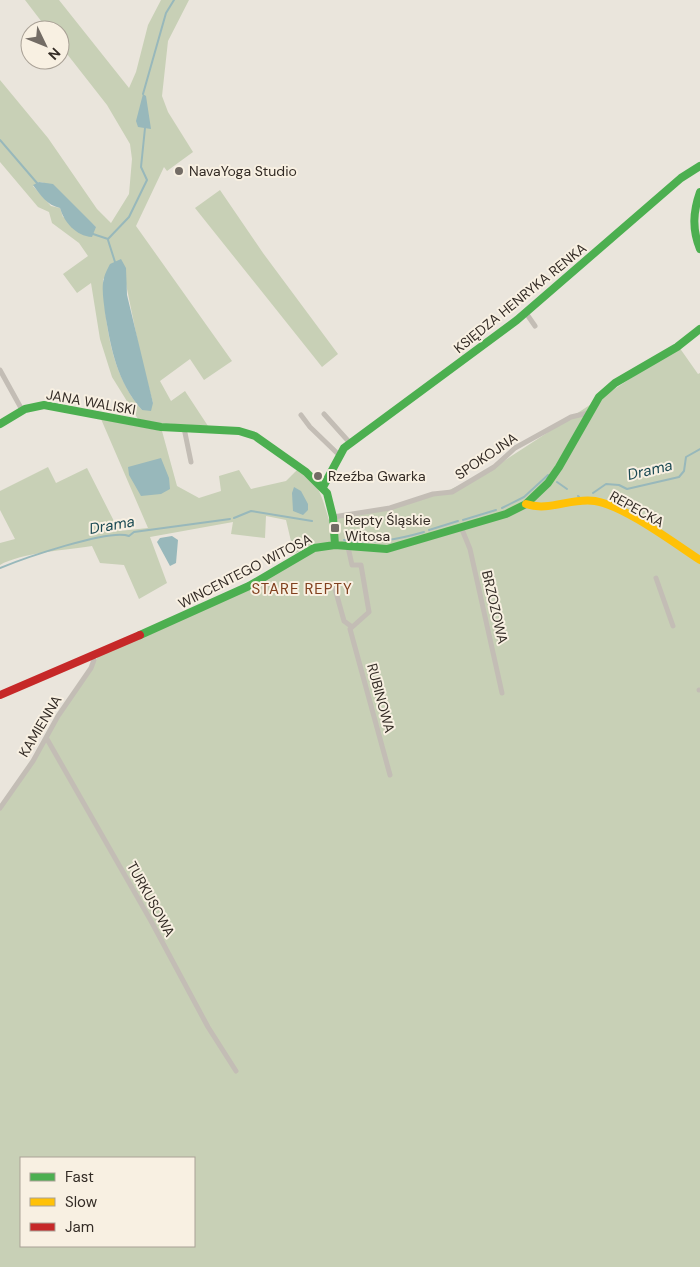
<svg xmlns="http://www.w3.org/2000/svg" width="700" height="1267" font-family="'DM Sans',sans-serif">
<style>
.green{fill:#c8d0b6;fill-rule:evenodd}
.water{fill:#98b8bb}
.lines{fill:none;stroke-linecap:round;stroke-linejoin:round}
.stream{stroke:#98b8bb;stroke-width:2}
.street{stroke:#c3bdb5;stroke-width:5}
.fast{stroke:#4caf50;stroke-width:8}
.slow{stroke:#ffc107;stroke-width:8}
.jam{stroke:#c62828;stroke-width:8}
.poi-dot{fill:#736c65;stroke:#f8f0e2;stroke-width:2}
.labels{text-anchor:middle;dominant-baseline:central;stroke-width:4;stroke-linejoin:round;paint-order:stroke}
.poi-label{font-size:14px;fill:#332b25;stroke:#f8f0e2;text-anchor:start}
.street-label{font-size:14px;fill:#332b25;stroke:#f8f0e2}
.water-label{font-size:15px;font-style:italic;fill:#1b4a54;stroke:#f8f0e2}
.neighbourhood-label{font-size:15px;letter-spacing:1px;fill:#81401e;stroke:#f8f0e2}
</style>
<rect width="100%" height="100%" fill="#eae5dc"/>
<path class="green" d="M25,0H59L129,88L136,72L148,25L161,0H189L168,41L162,96L168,112L193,152L167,171L164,167L136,226L232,361L204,380L190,359L160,381L171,401L185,391L208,426L158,423L138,419L112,377L100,339L91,283L77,293L63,274L88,256L79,243L52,223L49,212L38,207L0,162V80L48,138L97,209L111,223L129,194L132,159L130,144L107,105L60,45V30H48ZM39,182C57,185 61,193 73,206C80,213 88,220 96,227L63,217L60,208L51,206L33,186ZM126,268L125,279L142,363L153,403L142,410C111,375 105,324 103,279Z
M220,190L263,253L338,354L322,367L195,208Z
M679,347L698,374L700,373V1267H0V806L20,780L99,655L304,555L311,545L294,554L286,520L266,516L265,538L231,534L233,522L150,537L167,583L139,599L124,565L100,563L92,546C67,550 20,553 0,565V543L15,539L0,510V491L48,467L56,483L87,468L119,531L148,528L101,419L162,431L177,486L199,498L221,491L219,476L239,470L251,489L286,481L298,469C322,490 320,491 329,520L331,517L398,506L447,491L484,474ZM21,1158H194V1246H21Z"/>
<path class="water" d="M143,94L146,96L151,129L138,127L136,121Z
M39,182L53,184L96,227L92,237C76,236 64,222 60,208C47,205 41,196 33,185Z
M121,259L126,268L127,295L153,403L151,411L142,410C117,382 111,349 105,313C104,303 101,288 104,278C105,273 108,268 110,264Z
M161,458L169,478L170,489L161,494L141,496L129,475L128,467Z
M294,487L301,491L308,504V510L303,515L293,511L292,493Z
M172,536L178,540L176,563L170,566L157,542L160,538Z"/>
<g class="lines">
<path class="stream" d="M143,94L166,13L174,0
M0,140L37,183
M93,234L108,239
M108,239L129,217L147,180L141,167L145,128
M108,240L115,262
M557,482L567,489
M593,493L606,484L619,485L627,489L679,477L684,471L686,457L700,449
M578,496L579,497
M502,508L524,497L548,475
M234,518L251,511L312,521
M463,520L496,510
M429,530L458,521
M344,540C373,544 396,540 424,532
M0,568C22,559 110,528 129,536L134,532L230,519"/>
<path class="street" d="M526,313L535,326
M0,370L21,408
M324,414L350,443
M301,415L310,427L338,454
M184,428L191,462
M333,517L390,508L433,494L452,492L494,467L515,448L571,417L588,413
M461,527L470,549L502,693
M348,547L352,565H361L369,612L350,629L390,775
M656,578L673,626
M334,585L344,621L352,627
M699,690H700
M47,739L151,921L208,1027L236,1071
M0,808L33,761L58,716L91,668L94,660L92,655"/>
<path class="fast" d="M700,192C693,212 692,229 700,249
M0,424L25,409L44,405L161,427L239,431L255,436L306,472L327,493L333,517L335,545
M323,487L344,448L517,320L681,178L700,166
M140,635L249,586L314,548L335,545L387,549L506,514L526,504L548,483L559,467L599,397L615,383L677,347L700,329"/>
<path class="slow" d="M526,504C549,512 572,497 595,501C625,506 674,543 700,560"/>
<path class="jam" d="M0,695L140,635"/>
</g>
<g class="poi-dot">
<circle cx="179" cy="171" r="5"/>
<circle cx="318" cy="476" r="5"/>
<rect x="330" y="523" width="10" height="10" rx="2.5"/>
</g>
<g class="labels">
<g class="poi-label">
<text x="189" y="171">NavaYoga Studio</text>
<text x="328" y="476">Rzeźba Gwarka</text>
<text x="345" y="520">Repty Śląskie<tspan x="345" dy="16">Witosa</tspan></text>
</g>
<g class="street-label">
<text transform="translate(520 298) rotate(-39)">KSIĘDZA HENRYKA RENKA</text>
<text transform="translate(91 402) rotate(10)">JANA WALISKI</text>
<text transform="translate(486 456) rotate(-34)">SPOKOJNA</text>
<text transform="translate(637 509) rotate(29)">REPECKA</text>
<text transform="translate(245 571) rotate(-27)">WINCENTEGO WITOSA</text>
<text transform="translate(495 607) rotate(77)">BRZOZOWA</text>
<text transform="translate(381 698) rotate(75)">RUBINOWA</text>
<text transform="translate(40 726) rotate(-59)">KAMIENNA</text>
<text transform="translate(151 899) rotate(61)">TURKUSOWA</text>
</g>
<g class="water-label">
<text transform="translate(650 470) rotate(-13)">Drama</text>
<text transform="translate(112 525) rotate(-10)">Drama</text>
</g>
<g class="neighbourhood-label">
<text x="302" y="589">STARE REPTY</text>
</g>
</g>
<rect x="20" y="1157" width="175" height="90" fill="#f8f0e2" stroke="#a9a196"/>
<rect x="30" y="1173" width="25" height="8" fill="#4caf50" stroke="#a9a196"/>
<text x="65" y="1182" font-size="15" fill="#332b25">Fast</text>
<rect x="30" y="1198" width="25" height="8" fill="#ffc107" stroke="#a9a196"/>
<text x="65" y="1207" font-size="15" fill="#332b25">Slow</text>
<rect x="30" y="1223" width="25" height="8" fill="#c62828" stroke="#a9a196"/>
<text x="65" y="1232" font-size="15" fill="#332b25">Jam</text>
<g transform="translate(45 45) rotate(133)"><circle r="24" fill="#f8f0e2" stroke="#a9a196"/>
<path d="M0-4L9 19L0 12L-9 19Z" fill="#736c65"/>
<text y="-8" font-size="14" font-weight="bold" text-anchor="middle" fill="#332b25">N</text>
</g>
</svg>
